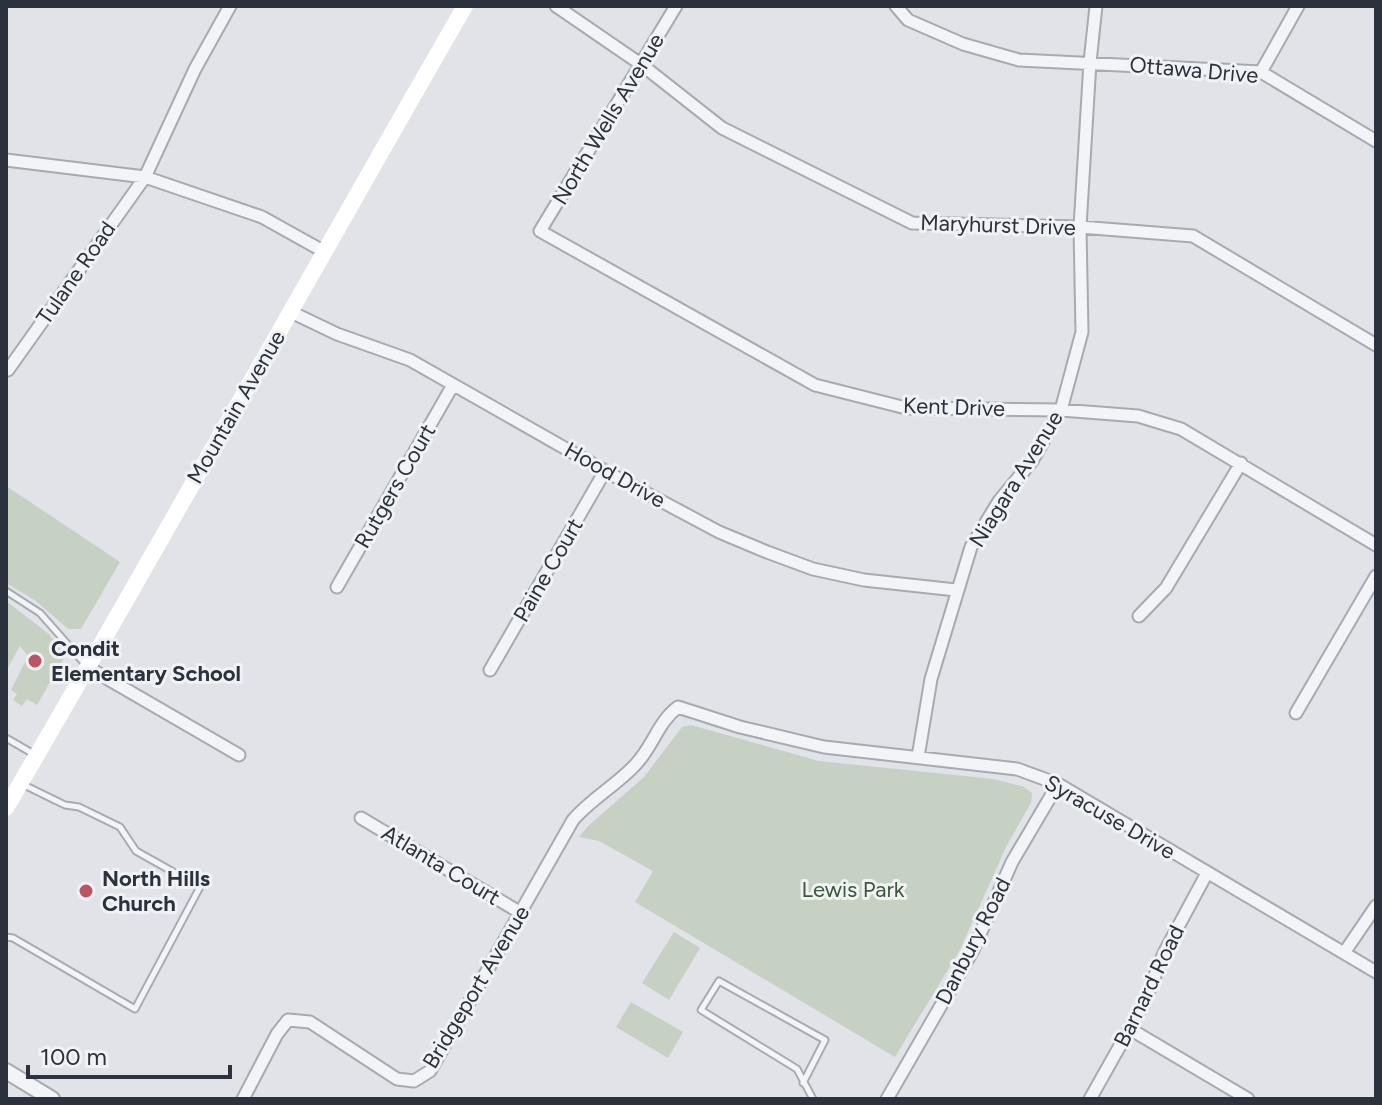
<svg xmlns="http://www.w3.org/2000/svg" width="1382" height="1105" font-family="Figtree,sans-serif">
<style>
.green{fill:#c6d1c3}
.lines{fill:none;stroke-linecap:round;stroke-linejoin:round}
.service-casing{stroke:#a7aab1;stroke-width:9}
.minor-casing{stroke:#a7aab1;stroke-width:15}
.tertiary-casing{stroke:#a7aab1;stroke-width:18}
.service{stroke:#f3f4f7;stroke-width:5}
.minor{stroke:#f3f4f7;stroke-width:11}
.tertiary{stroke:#f3f4f7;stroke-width:14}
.secondary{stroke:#fff;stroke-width:16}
.poi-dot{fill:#be5462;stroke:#f0f2f5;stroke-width:3}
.labels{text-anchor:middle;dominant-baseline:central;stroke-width:6;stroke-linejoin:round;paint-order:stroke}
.street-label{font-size:22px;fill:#2b313d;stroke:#f0f2f5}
.poi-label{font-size:22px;font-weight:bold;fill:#2b313d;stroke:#f0f2f5;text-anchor:start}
.park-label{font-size:22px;fill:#3f573a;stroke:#f0f2f5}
</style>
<rect width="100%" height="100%" fill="#e1e3e8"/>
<path class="green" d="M6,486L120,562L81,629H68L36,601L6,583Z
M6,601L49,634L65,656L37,705L27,699L22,706L13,700L17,694L11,690L28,656L20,646L6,671Z
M691,725L819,761L994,779L1024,787L1032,793L1031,803L1007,845L960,950L895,1057L635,902L653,871L599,841L579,837L587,827L644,777L682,727Z
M674,932L700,948L669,1000L642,983Z
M631,1002L683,1032L668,1058L616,1027Z"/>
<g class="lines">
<defs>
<path id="service" d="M6,591L40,613L85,664
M6,738L32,753
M6,937L13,938L135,1009L200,887L136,851L120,827L79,807L65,805L24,785
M803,1083L825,1040L719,981L701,1010L797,1069L813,1099"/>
<path id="minor" d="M556,6L642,65L722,128L912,223L1080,227L1193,236L1376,345
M676,6L540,231L815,385L906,408L1061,410L1138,416L1181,429L1376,545
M896,6L908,20L963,44L1019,60L1261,72L1376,141
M1261,72L1298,6
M6,160L145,177L262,217L323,251
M291,312L337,334L410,360L605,471L719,532L767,552L813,569L864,580L956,590
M8,370L145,177L195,69L230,6
M337,587L453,385
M1139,616L1166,588L1241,463
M89,668L239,755
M490,670L605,471
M1296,713L1376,576
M918,757L931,679L971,547L999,501L1032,461L1061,410L1082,332L1080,227L1090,62L1096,6
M361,818L521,913
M1344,953L1376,906
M1130,1029L1248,1099
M243,1099L277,1034L288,1020L310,1022L397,1079L414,1081L430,1071L573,820C592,798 617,785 636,764C653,746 658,722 678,707L740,727L824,747L1017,769L1058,784L1376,972
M887,1099L973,950L1012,862L1058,784
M1090,1099L1144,1003L1164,953L1207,873"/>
<path id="tertiary" d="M6,1071L52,1099"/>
</defs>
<use href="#service" class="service-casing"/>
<use href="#minor" class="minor-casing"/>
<use href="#tertiary" class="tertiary-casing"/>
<use href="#service" class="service"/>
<use href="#minor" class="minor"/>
<use href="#tertiary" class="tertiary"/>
<path class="secondary" d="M6,808C162,542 311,273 465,6"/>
</g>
<g class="poi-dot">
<circle cx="35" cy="661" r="8"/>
<circle cx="86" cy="891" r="8"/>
</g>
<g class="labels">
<g class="street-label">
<text transform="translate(1194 70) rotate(5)">Ottawa Drive</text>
<text transform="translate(608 119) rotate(-59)">North Wells Avenue</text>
<text transform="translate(998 225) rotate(2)">Maryhurst Drive</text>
<text transform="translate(76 273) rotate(-55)">Tulane Road</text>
<text transform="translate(236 407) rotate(-60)">Mountain Avenue</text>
<text transform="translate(954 407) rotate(2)">Kent Drive</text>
<text transform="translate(615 475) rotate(29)">Hood Drive</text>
<text transform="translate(1016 479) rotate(-58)">Niagara Avenue</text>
<text transform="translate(395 486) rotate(-60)">Rutgers Court</text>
<text transform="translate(548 570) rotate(-60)">Paine Court</text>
<text transform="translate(1110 817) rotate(30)">Syracuse Drive</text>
<text transform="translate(441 865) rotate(31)">Atlanta Court</text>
<text transform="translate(973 941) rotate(-63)">Danbury Road</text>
<text transform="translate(1149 986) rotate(-64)">Barnard Road</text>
<text transform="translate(476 987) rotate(-59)">Bridgeport Avenue</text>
</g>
<g class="poi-label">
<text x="51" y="648">Condit<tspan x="51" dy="25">Elementary School</tspan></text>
<text x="102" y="878">North Hills<tspan x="102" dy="25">Church</tspan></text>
</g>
<g class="park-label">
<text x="853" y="889">Lewis Park</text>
</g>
</g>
<rect width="1382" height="1105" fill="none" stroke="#2b313d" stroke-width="16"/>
<path d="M28 1065v12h202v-12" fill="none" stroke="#2b313d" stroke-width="4"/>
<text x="40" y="1065" font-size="24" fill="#2b313d" stroke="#f0f2f5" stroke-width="6" paint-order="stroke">100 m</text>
</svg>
